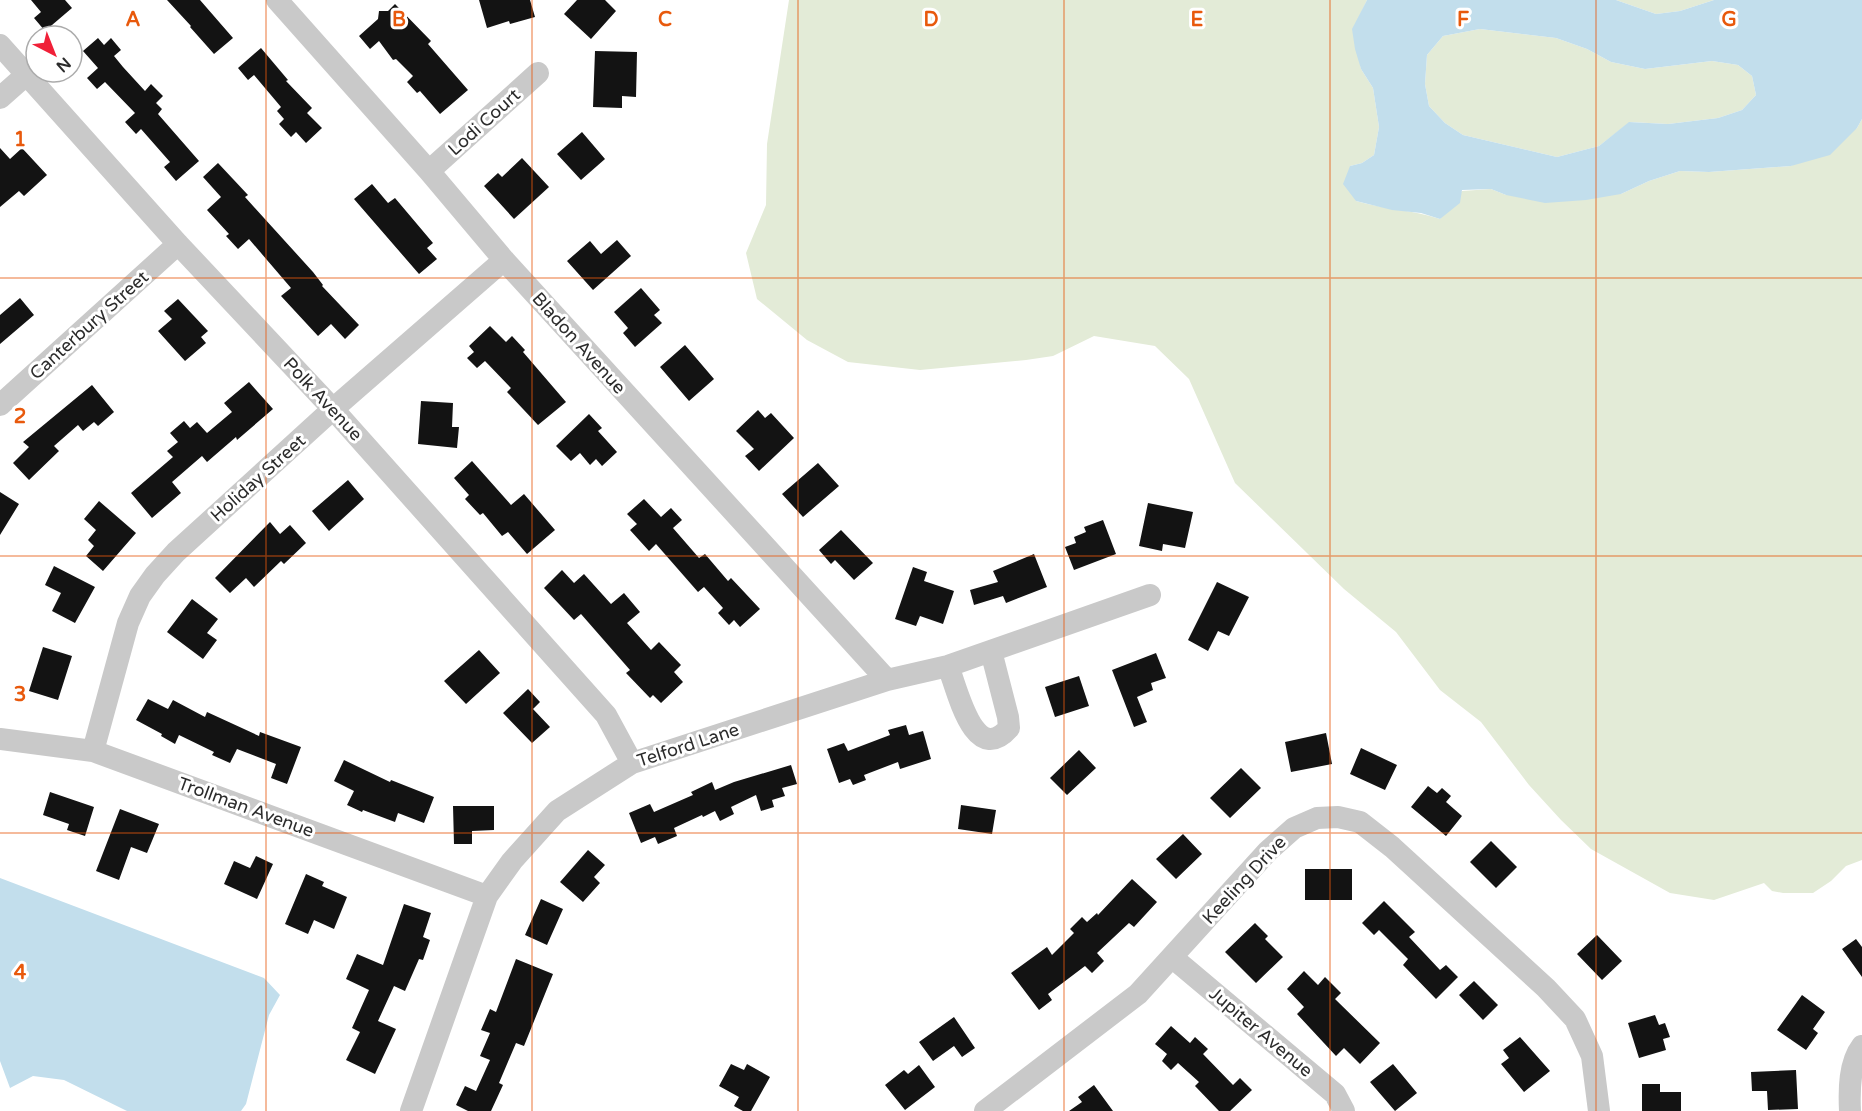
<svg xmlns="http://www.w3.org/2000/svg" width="1862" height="1111" font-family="'Varela Round',sans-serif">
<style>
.green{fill:#e3ebd7}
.water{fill:#c2deec;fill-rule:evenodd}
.building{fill:#131313}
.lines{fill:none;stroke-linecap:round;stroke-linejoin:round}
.minor{stroke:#c9c9c9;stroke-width:22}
.grid{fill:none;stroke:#e8590c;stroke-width:1.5;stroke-opacity:0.55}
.labels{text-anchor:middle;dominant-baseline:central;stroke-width:6;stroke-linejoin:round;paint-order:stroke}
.street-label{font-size:18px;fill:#2c2c2c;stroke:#fff}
.grid-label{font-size:20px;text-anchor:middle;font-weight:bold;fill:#e8590c;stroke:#fff;stroke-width:6;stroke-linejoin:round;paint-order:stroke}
</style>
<rect width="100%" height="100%" fill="#fff"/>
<path class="green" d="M789,0H1367L1353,29L1361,69L1373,88L1379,127L1374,155L1362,163L1350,166L1356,201C1384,209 1413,210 1440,219L1462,191L1491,189L1506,195L1621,194L1649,181L1680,171L1709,172L1791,166L1857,128L1862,119V860L1846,866L1831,881L1813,893H1783L1772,891L1764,883L1714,900L1670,893L1591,849L1561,820L1529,785L1481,722L1440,690L1396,632L1344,589L1235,483L1189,379L1155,346L1094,336L1053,356L1026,360L920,370L848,362L807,340L757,299L746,253L766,205L767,144Z
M1616,0H1714L1680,11L1656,14Z
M1480,29L1556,38L1587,49L1611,62L1645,69L1712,61L1738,65L1752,76L1756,95L1742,110L1718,118L1668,124L1630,122L1599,146L1557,157L1463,135L1445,123L1429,106L1425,84L1427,55L1443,36Z"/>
<path class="water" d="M1367,0H1616L1656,14L1680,11L1714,0H1862V119L1857,128L1830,155L1791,166L1709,172L1680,171L1649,181L1621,194L1586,200L1545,203L1506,195L1491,189L1462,190L1460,203L1440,219L1421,213L1392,210L1356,201L1343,184L1350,166L1362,163L1374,155L1379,127L1373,88L1361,69L1355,49L1352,29ZM1480,29L1556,38L1587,49L1611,62L1645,69L1712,61L1738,65L1752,76L1756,95L1742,110L1718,118L1668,124L1629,122L1599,146L1557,157L1463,135L1445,123L1429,106L1425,84L1427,55L1443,36Z
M0,878L264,978L280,995L269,1015L246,1104L241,1111H127L64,1080L33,1076L10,1088L0,1061Z"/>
<path class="building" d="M31,0H65L72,8L45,31L34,18L41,12Z
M167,0H200L233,38L214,54L190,27L191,26Z
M479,0H530L535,17L510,24L509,21L487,28Z
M577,0H605L616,11L591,39L564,14Z
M395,4L431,41L428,44L468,90L440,114L420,91L417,93L407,82L413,76L396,59L393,60L379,41L370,49L359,36L378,19L379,11H388Z
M98,38L104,45L111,38L121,50L114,56L123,67L145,91L151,84L163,96L156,103L162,109L158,114L199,161L176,181L164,167L170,162L141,129L136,134L125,122L135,113L105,82L97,89L87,78L98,68L83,51Z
M261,48L288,80L286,81L312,108L307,113L322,128L306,143L296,132L291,137L279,124L284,119L277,111L281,107L254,75L248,80L238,68Z
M595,51L637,52L636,97L622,96V108L593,107Z
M582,132L605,159L581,180L557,154Z
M0,148L10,159L22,148L47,175L24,196L19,191L0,207Z
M522,158L549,187L514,219L484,186L498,173L502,177Z
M218,163L248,195L245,197L313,272L323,285L322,286L359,325L345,339L331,324L318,336L281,296L291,288L249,239L238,249L226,236L229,234L207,210L221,197L203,177Z
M372,184L388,203L395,198L433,243L427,248L437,259L419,274L354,199Z
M617,240L631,256L593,290L567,261L590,241L601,254Z
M641,288L660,310L654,315L662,323L635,347L623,333L628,328L614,312Z
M20,298L34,315L0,344V315Z
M178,299L208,331L201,337L206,343L185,361L158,331L172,319L164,311Z
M490,326L506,342L512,336L525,350L523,352L566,402L538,425L507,392L511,388L485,361L477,368L467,358L474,352L469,346Z
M685,345L714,379L689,401L660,367Z
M249,382L273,409L237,440L236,437L207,462L202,456L172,482L181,493L152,518L131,493L173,457L167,451L178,442L170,433L184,421L190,428L197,422L207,433L232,412L224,403Z
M92,385L114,412L98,426L94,422L83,431L78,425L54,446L59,451L29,480L13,463L29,447L23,442Z
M421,401L453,403L452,427H459L457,448L418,444Z
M758,410L765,418L771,413L794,438L759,471L745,456L754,449L736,431Z
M589,414L602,428L598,431L617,452L602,466L596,459L590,465L580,453L571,461L556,446Z
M472,461L511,505L524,494L555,530L527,554L508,532L502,536L483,513L480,515L465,499L469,495L454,478Z
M818,463L839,486L803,517L782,494Z
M348,480L364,499L329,531L312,511Z
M0,492L19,504L0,535Z
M644,499L661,517L671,508L682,520L673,528L699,558L705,554L728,581L731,578L760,609L740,627L734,620L729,625L718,613L723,608L704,587L698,592L656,544L649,551L630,530L637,524L627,514Z
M99,501L136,533L103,571L86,556L94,546L88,540L96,530L84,519Z
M1148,503L1193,512L1185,548L1163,544L1162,551L1139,546Z
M1103,520L1116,554L1074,570L1065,547L1076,543L1074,537L1086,532L1084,527Z
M270,522L280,534L290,525L306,543L284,564L281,561L254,587L246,578L230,593L215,578Z
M841,530L873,563L854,580L835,560L831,564L819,550Z
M1034,554L1047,587L1006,603L1003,596L974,605L970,590L998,582L993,571Z
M54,566L95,587L75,623L52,611L61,593L45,585Z
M913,567L927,572L924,581L954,591L943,624L920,616L916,626L895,619Z
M562,570L574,583L584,574L611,604L624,593L640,612L627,623L651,650L659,642L681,665L674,672L683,682L661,703L653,695L650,698L626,673L630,670L581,614L574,620L544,588Z
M1217,582L1249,597L1229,636L1218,631L1208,651L1188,640Z
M192,599L218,619L207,633L217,640L203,659L167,632Z
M43,647L72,656L58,700L29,691Z
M479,650L500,673L466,704L444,681Z
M1156,653L1166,678L1151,683L1153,690L1137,697L1147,722L1134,727L1112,670Z
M1079,676L1089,706L1055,717L1045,687Z
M528,689L540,702L533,709L550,727L532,743L503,713Z
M148,699L168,709L173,700L205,717L207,712L259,736L260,732L301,747L287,784L271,778L276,764L237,749L230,763L212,755L214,752L179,735L175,744L161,736L162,734L136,720Z
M906,725L909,735L923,731L931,759L900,769L898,762L864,775L866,780L853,785L850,779L839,783L827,749L844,743L848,751L890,735L888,730Z
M1326,733L1332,764L1291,772L1285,742Z
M1361,748L1397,765L1385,790L1350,774Z
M1079,750L1096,768L1067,795L1050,778Z
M344,760L390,782L391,780L434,797L424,823L398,813L395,822L363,810L362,812L347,805L354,791L334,781Z
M791,765L797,784L782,788L785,796L772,800L774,807L761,811L756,795L731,807L734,814L720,821L715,811L703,817L702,815L674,828L677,836L658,844L655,837L641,843L629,813L650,804L654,812L693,795L691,792L712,782L715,790L734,782Z
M1241,768L1261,788L1230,818L1210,798Z
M1428,786L1437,793L1442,788L1451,796L1446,802L1462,816L1446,836L1411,807Z
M50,792L94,807L85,836L67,830L69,824L43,815Z
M961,805L996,810L992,834L958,829Z
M453,806H494V830L472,831V844H454Z
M120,809L159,824L147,853L131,847L119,880L96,871Z
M1183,834L1202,854L1176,879L1156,859Z
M1491,841L1517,867L1496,888L1470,862Z
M588,850L605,865L594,877L600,883L583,902L560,882Z
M256,856L273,864L257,899L224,884L234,861L250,868Z
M1305,869H1352V900H1305Z
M306,874L324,882L322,886L347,897L334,929L314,920L308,934L285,924Z
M1132,879L1157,902L1134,927L1129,923L1097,953L1104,961L1092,973L1085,966L1048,994L1052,1000L1039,1010L1011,973L1047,947L1052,955L1074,933L1070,929L1082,917L1087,922L1097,913L1098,915Z
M541,899L563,909L547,945L525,935Z
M1384,901L1415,932L1409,937L1440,970L1446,965L1458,977L1436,999L1403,965L1408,959L1379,930L1374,935L1362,923Z
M404,904L431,913L423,937L430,940L423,960L419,959L405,991L394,986L378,1021L396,1029L375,1074L346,1060L360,1032L352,1028L369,990L346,979L357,954L383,965Z
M1255,923L1268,936L1265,939L1283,957L1256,983L1225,952Z
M1597,935L1622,961L1602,980L1577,954Z
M1856,939L1862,947V977L1842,949Z
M516,959L553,974L524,1046L516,1043L499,1083L503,1085L491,1111H468L456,1105L465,1086L476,1091L490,1060L480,1056L490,1033L481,1030L490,1009L496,1012Z
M1304,971L1318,985L1325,977L1341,993L1335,999L1380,1043L1360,1064L1344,1048L1336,1056L1297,1014L1304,1007L1287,989Z
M1474,981L1498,1005L1483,1020L1459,995Z
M1802,995L1825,1012L1813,1029L1818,1033L1806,1050L1777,1030Z
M1655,1015L1659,1025L1665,1023L1670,1037L1663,1039L1666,1050L1639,1058L1628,1023Z
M954,1017L975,1048L962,1057L954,1046L933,1061L919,1042Z
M1171,1026L1190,1043L1195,1037L1208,1049L1203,1054L1233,1085L1240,1078L1252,1090L1230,1111H1219L1195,1086L1199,1082L1178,1063L1171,1070L1162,1061L1167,1054L1155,1044Z
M1520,1037L1550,1071L1524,1092L1501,1064L1509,1058L1503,1050Z
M731,1064L744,1070L747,1064L770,1077L751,1111H743L734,1106L739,1097L719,1086Z
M1393,1064L1417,1093L1395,1111L1370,1082Z
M919,1065L935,1087L905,1110L885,1085L904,1070L908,1074Z
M1796,1070L1798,1109L1768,1110L1767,1091H1752L1751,1072Z
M1642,1084H1660V1092H1681V1111H1642Z
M1094,1085L1113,1111H1069L1082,1102L1078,1097Z"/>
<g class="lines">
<path class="minor" d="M277,0L429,171L504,260L887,680
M0,45L178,244L333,409L606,715L632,763
M0,98L26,75
M429,171L538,73
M0,405L178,244
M948,666C957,688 974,768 1009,728L1008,717L991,651
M0,739L93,751L487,896
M93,751L128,623L140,596L155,575L176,552L333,409L504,260
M1173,958L1335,1094L1344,1111
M411,1111L487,896L512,861L557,811L632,763L887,680L948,666L1150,595
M985,1111L1138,994L1268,851L1294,828L1317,818L1338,817L1360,822L1392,847L1546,988L1575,1019L1592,1056L1599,1111
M1850,1111C1849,1090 1849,1063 1862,1046"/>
</g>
<path class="grid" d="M266,0V1111M532,0V1111M798,0V1111M1064,0V1111M1330,0V1111M1596,0V1111M0,278H1862M0,556H1862M0,833H1862"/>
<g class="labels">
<g class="street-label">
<text transform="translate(484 122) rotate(-42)">Lodi Court</text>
<text transform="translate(89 325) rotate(-42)">Canterbury Street</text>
<text transform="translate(579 343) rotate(48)">Bladon Avenue</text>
<text transform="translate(323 399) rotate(47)">Polk Avenue</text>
<text transform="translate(258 478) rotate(-42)">Holiday Street</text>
<text transform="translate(688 745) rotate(-18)">Telford Lane</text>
<text transform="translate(246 807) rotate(20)">Trollman Avenue</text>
<text transform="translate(1244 880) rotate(-47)">Keeling Drive</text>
<text transform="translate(1261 1032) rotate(40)">Jupiter Avenue</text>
</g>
</g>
<g class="grid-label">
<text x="133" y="26">A</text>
<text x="399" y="26">B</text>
<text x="665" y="26">C</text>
<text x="931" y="26">D</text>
<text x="1197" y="26">E</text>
<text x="1463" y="26">F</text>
<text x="1729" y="26">G</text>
<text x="20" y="146">1</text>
<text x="20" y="423">2</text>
<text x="20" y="701">3</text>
<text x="20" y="979">4</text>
</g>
<g transform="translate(54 54) rotate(138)"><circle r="28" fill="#ffffff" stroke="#ababab" stroke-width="1.5"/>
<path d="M0-4.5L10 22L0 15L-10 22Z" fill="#f02038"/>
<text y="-9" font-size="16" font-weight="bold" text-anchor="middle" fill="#2c2c2c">N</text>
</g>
</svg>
